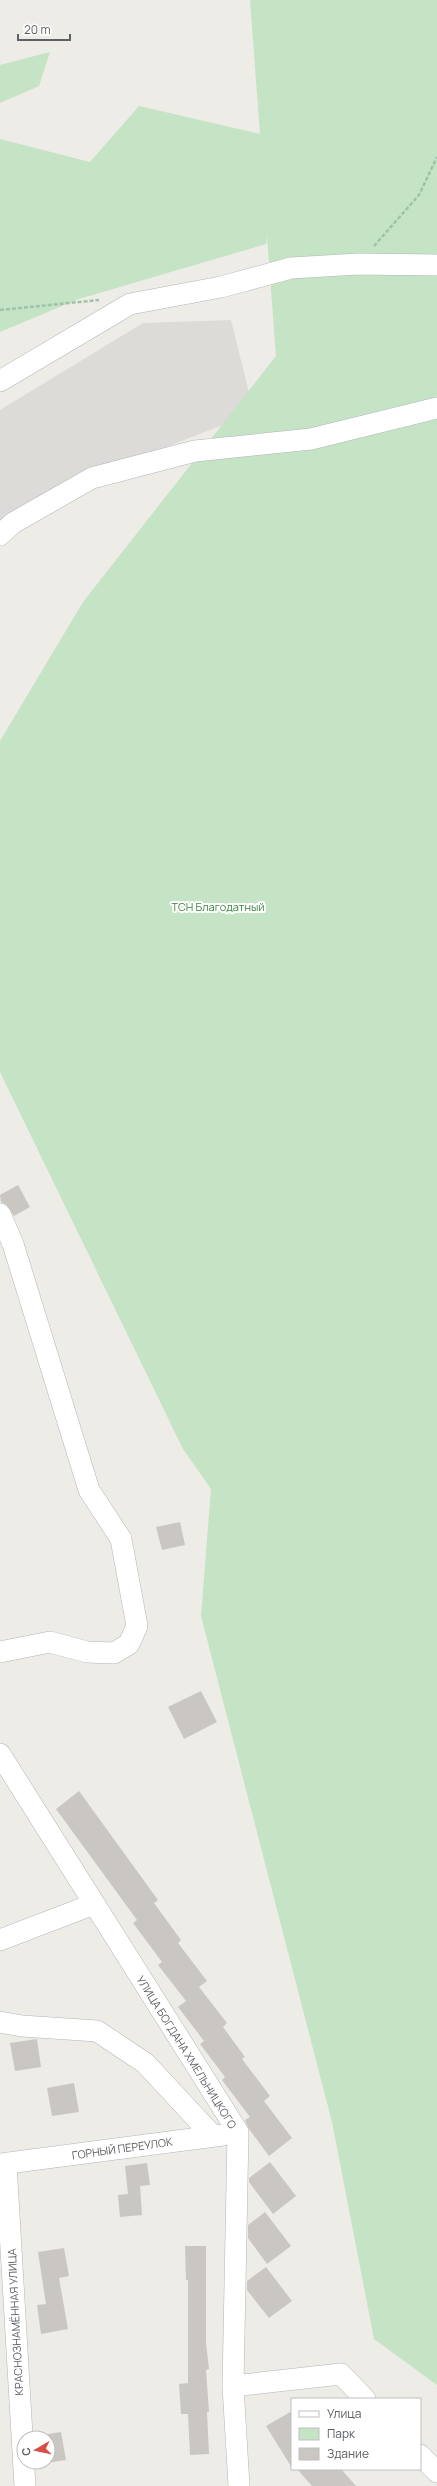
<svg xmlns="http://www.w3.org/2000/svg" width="437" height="2486" font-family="Manrope,sans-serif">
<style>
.industrial{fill:#dddbd8}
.green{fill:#c5e3c5}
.building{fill:#cac7c2}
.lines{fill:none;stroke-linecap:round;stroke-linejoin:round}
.minor-casing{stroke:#b3b5b9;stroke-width:22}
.path{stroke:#9fc3aa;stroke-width:2.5;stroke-dasharray:4 2;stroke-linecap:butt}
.minor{stroke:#fff;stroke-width:21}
.labels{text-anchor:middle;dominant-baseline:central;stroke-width:4;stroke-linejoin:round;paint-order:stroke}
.park-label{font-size:11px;fill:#3f8242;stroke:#fff}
.street-label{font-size:11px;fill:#5d6064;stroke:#fff}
</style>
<rect width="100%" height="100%" fill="#eeece6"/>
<path class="industrial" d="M231,320L254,413L122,464L0,522V410L143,323Z"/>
<path class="green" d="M250,0H437V2385L374,2339L332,2122L201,1616L211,1489L183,1449L0,1072V741L83,602L276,356L267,236L266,244L79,299L0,332V139L90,162L139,106L260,134Z
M50,52L39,86L0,103V65Z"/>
<path class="building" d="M18,1185L30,1207L14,1216L7,1205L1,1202L0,1195Z
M180,1522L185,1545L162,1550L156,1527Z
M201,1691L217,1722L184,1739L168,1707Z
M79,1791L158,1900L154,1903L181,1940L178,1943L207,1981L199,1987L227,2023L223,2027L245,2057L242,2059L270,2096L264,2101L292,2138L269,2156L249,2129L245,2120L250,2117L222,2080L225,2077L200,2044L204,2041L178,2007L186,2001L158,1965L162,1962L133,1923L137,1920L56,1809Z
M37,2039L41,2067L15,2071L10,2043Z
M74,2083L79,2112L52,2116L47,2088Z
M270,2162L296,2196L273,2214L249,2182V2178Z
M147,2163L150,2185L140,2186L142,2215L120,2217L118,2195L128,2194L125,2166Z
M265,2212L291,2246L267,2264L248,2238V2225Z
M185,2246H206V2343L209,2369L206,2370L209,2412H207L209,2454L190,2455L188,2414H181L179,2384L188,2383V2280H186Z
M64,2248L69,2276L59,2278L68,2329L41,2334L37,2305L46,2304L38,2252Z
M266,2267L292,2301L269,2318L247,2290V2281Z
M292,2411V2468L266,2426Z
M61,2432L66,2460L39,2464V2462H48V2438H35V2436Z
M297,2469H341L356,2486H312Z"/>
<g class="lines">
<defs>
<path id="minor" d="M0,381L130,304L221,287L291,268L358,264L437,265
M0,535L13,523L92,478L195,451L311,439L437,408
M0,1214L13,1244L89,1490L121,1539L137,1626L129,1644L114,1653L87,1652L50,1642L0,1652
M0,1754L238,2132L233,2386L239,2486
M0,1940L94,1904
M0,2022L22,2026L97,2031L145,2063L213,2136
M0,2164L223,2135
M6,2164L25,2486
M233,2386L341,2374L365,2399
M420,2455L437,2472"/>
</defs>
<use href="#minor" class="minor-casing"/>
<path class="path" d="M374,246L419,195L437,157
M0,310L99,300"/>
<use href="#minor" class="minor"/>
</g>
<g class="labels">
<g class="park-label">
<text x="218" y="906">ТСН Благодатный</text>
</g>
<g class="street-label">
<text transform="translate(187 2052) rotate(58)">УЛИЦА БОГДАНА ХМЕЛЬНИЦКОГО</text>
<text transform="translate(122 2148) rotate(-8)">ГОРНЫЙ ПЕРЕУЛОК</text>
<text transform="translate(15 2322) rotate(-93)">КРАСНОЗНАМЁННАЯ УЛИЦА</text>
</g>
</g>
<rect x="291" y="2398" width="130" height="72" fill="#ffffff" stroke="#bebfc1"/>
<rect x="299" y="2411" width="20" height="6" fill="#ffffff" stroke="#bebfc1"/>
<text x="327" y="2418" font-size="12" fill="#5d6064">Улица</text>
<rect x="299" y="2428" width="20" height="12" fill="#c5e3c5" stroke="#bebfc1"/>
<text x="327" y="2438" font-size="12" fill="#5d6064">Парк</text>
<rect x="299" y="2448" width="20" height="12" fill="#cac7c2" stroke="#bebfc1"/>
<text x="327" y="2458" font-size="12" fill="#5d6064">Здание</text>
<g transform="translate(36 2450) rotate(261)"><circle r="19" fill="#ffffff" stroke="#bebfc1"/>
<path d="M0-3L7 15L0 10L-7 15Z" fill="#d74f43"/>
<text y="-6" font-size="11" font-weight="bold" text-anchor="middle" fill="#5d6064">С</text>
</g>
<path d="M18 34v6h52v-6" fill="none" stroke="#5d6064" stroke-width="2"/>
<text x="24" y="34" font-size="12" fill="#5d6064" stroke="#ffffff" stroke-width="3" paint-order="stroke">20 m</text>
</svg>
